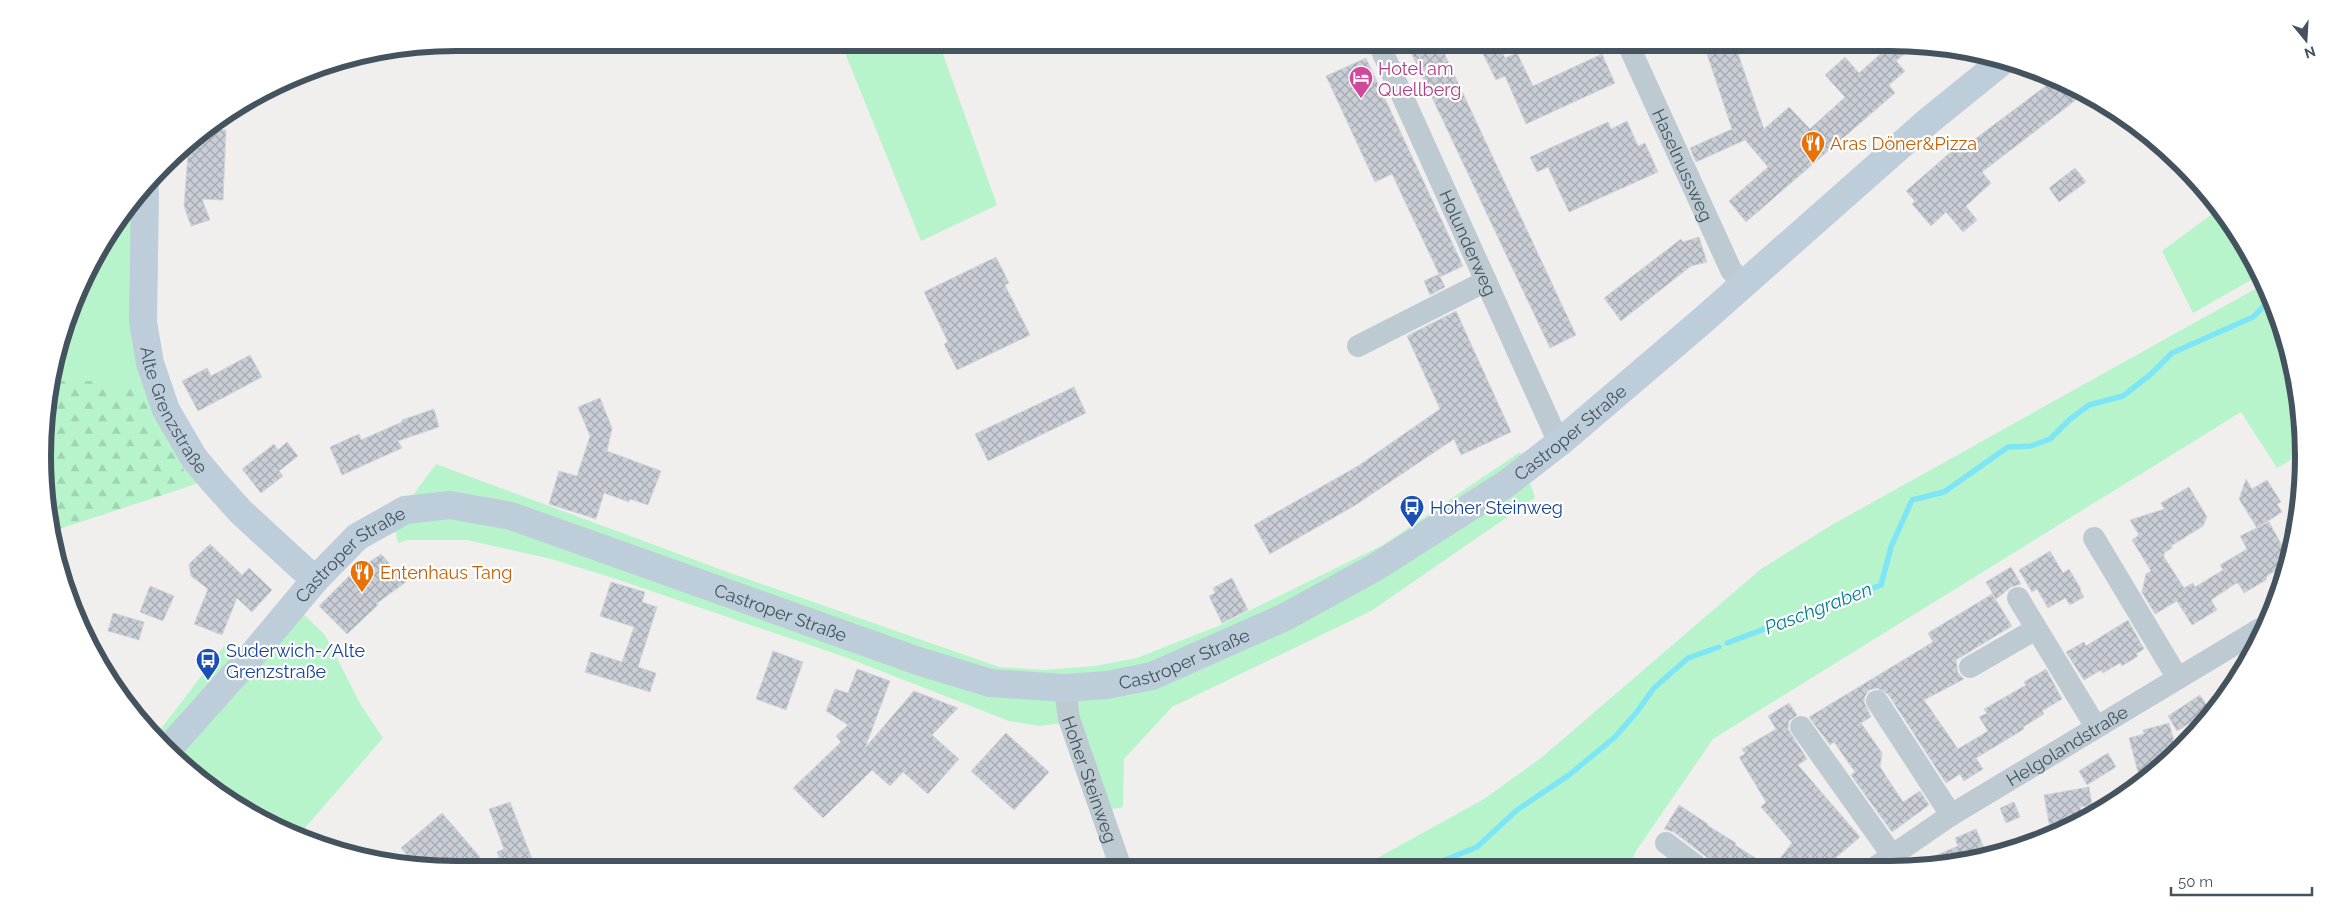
<svg xmlns="http://www.w3.org/2000/svg" width="2346" height="912" font-family="Raleway,sans-serif">
<style>
.green{fill:#b7f4cb}
.forest{fill:url(#forest-firs)}
.lines{fill:none;stroke-linecap:round;stroke-linejoin:round}
.stream{stroke:#7ee5f7;stroke-width:5.5}
.building{fill:url(#building-cross-hatch);stroke:#d1d5db}
.street{stroke:#bdcad2;stroke-width:22}
.secondary{stroke:#becdda;stroke-width:28}
.labels{text-anchor:middle;dominant-baseline:central;stroke-width:4.5;stroke-linejoin:round;paint-order:stroke}
.hotel-label{font-size:18px;fill:#b23c85;stroke:#fff;text-anchor:start}
.food-label{font-size:18px;fill:#c56008;stroke:#fff;text-anchor:start}
.street-label{font-size:18px;fill:#44535e;stroke:#fff}
.transit-label{font-size:18px;fill:#164399;stroke:#fff;text-anchor:start}
.water-label{font-size:19px;font-style:italic;fill:#037f94;stroke:#fff}
.rim{fill:none;stroke:#44535e;stroke-width:6}
</style>
<defs>
<pattern id="forest-firs" width="22" height="20" patternUnits="userSpaceOnUse" patternTransform="scale(1.25)"><rect width="22" height="20" fill="#b7f4cb"/><path d="M5 1l3.5 6h-7zM16 11l3.5 6h-7z" fill="#9fd3b1"/></pattern>
<pattern id="building-cross-hatch" width="8" height="8" patternUnits="userSpaceOnUse" patternTransform="scale(1.25)"><rect width="8" height="8" fill="#c9cdd5"/><path d="M0 0l8 8M0 8l8-8" fill="none" stroke="#a5a9b0"/></pattern>
</defs>
<rect width="100%" height="100%" fill="#f1eeee"/>
<path class="green" d="M841,43H939L997,205L921,241Z
M136,203L133,261L201,482L193,485L154,422L141,389L91,381H51L65,323L98,250Z
M2219,209L2248,250L2260,275L2193,313L2162,251Z
M2264,284L2282,323L2300,402L2302,453L2277,468L2241,412L1713,739L1636,851L1629,867H1361L1484,799L1541,758L1761,569L1830,526Z
M1520,452L1535,498L1371,611L1172,707L1124,759L1123,807L1103,811L1071,722L1039,726L1009,721L845,657L610,577L551,559L467,540H408L398,543L393,522L436,464L722,570L999,667L1045,670L1095,666L1137,658L1218,626L1383,545Z
M294,605L325,635L361,705L383,738L298,836L273,827L205,784L157,734L225,645L253,654Z"/>
<path class="forest" d="M51,381H91L141,388L154,422L193,485L50,532L46,402Z"/>
<g class="lines">
<path class="stream" d="M1727,643L1881,585L1891,547L1912,500L1944,492L2008,447L2031,446L2050,439L2069,420L2089,405L2123,396L2151,374L2172,353L2253,317L2271,299
M1431,867L1435,864L1477,847L1517,810L1569,775L1615,737L1636,713L1654,688L1688,658L1719,647"/>
</g>
<path class="building" d="M1406,42H1439L1576,335L1550,348Z
M1477,42H1498L1505,58L1517,53L1533,86L1602,54L1615,83L1526,124L1505,76L1496,80Z
M1703,42H1734L1764,129L1789,107L1810,129L1845,97L1825,75L1845,57L1859,73L1885,50L1878,42L1914,46L1896,61L1905,71L1889,85L1895,93L1746,222L1729,201L1768,167L1745,140L1696,162L1690,148L1732,129Z
M1366,58L1463,266L1440,277L1445,287L1430,295L1424,281L1439,274L1392,174L1375,182L1326,76Z
M2055,79L2085,93L1982,172L1991,183L1966,206L1977,220L1963,232L1946,212L1931,226L1912,204L1915,201L1906,191L1960,144L1962,147L1970,140L1971,142Z
M1627,121L1638,146L1645,143L1658,172L1569,212L1548,167L1537,172L1530,157L1608,122L1611,129Z
M206,129L226,130L223,200L202,199L210,220L191,226L184,206L189,141Z
M2075,168L2086,182L2059,202L2049,188Z
M1699,237L1707,262L1691,266L1621,321L1604,298L1681,239L1683,242Z
M996,257L1009,283L1005,285L1030,335L957,370L944,344L948,342L924,292Z
M1456,311L1511,432L1461,455L1454,439L1354,506L1270,554L1254,525L1358,466L1440,409L1407,336Z
M250,355L262,377L198,411L182,381L207,368L211,376Z
M1074,387L1086,413L988,461L975,434Z
M600,398L612,428L607,451L661,471L648,505L630,499L629,502L604,493L596,519L549,504L559,471L577,476L590,436L578,407Z
M434,409L439,427L398,441L402,448L342,475L330,447L359,434L361,440L402,422V420Z
M287,442L298,456L279,471L283,476L261,493L242,469L274,444L278,450Z
M2246,479L2252,489L2267,480L2281,502L2277,504L2282,512L2257,528L2239,499Z
M2189,487L2207,517L2203,526L2171,546L2172,548L2164,553V557L2184,588L2193,583L2195,587L2223,570L2220,565L2247,549L2240,536L2269,522L2290,560L2289,562L2267,576L2266,580L2244,593L2238,583L2235,584L2211,600L2217,610L2192,625L2177,601L2155,614L2142,592L2146,574L2151,571L2132,540L2139,535L2130,520L2164,509L2161,503Z
M210,544L242,575L249,568L272,590L252,612L237,598L222,635L194,624L208,589L191,576L189,564Z
M2050,551L2063,573L2069,569L2081,589L2080,590L2084,597L2070,605L2065,598L2048,608L2037,589L2032,592L2019,570Z
M381,554L406,582L376,604L378,605L347,634L319,606L349,576Z
M2011,567L2021,584L2011,587L1996,599L1986,582Z
M1232,578L1248,610L1222,623L1209,596L1215,593L1213,588Z
M611,582L645,592L642,602L657,607L638,667L656,673L650,692L585,672L591,652L622,662L634,627L600,616Z
M150,586L174,596L163,621L140,612Z
M1992,594L2012,626L1956,660L1958,673L1964,679L1924,700L1958,749L1988,731L1979,717L1987,713L1984,709L2026,685L2024,682L2046,669L2062,699L2042,711L2044,714L2023,727L2024,729L1976,758L1983,769L1964,781L1960,774L1946,783L1888,694L1877,688L1869,690L1865,696L1864,702L1871,717L1861,723L1882,753L1880,767L1903,802L1920,791L1929,805L1892,832L1851,775L1855,772L1834,742L1830,745L1809,717L1933,642L1928,633Z
M113,613L144,622L139,640L108,631Z
M2128,620L2144,649L2136,654L2138,656L2122,666L2120,663L2103,673L2101,670L2084,680L2066,652L2084,642L2086,646Z
M773,651L803,662L786,710L756,699Z
M857,669L890,681L865,748L914,691L958,708L932,735L959,759L928,794L903,772L890,786L872,770L823,818L793,788L841,742L836,736L848,725L826,711L835,689L848,693Z
M2200,695L2210,710L2177,731L2168,716Z
M1789,703L1797,715L1789,721L1788,729L1807,759L1798,765L1860,837L1826,866H1774L1792,843L1761,807L1766,802L1739,757L1745,754L1742,749L1776,729L1768,716Z
M2169,723L2177,751L2163,767L2144,779L2142,770L2138,772L2129,738L2144,734L2143,730Z
M1006,733L1049,772L1014,810L971,771Z
M2108,753L2116,767L2087,785L2079,771Z
M2089,787L2092,805L2080,807L2082,820L2073,827L2051,834L2044,795Z
M510,802L536,869H504L497,852L504,849L489,809Z
M2014,802L2020,817L2006,823L2000,808Z
M1679,805L1708,824L1707,825L1736,843L1735,845L1768,866H1718L1674,832L1664,829Z
M442,813L480,857L465,869L415,864L401,848Z
M1976,829L1986,853L1944,866H1919L1918,863L1958,846L1955,838Z"/>
<g class="lines">
<g class="street">
<path id="s1" d="M1378,42L1559,443"/>
<path id="s2" d="M1627,42L1731,270L1743,284"/>
<path d="M1358,346L1486,281"/>
<path d="M2094,538L2177,677"/>
<path d="M2018,598L2096,727"/>
<path d="M1970,667L2036,629"/>
<path id="s3" d="M1065,688L1069,719L1121,868"/>
<path d="M1877,701L1951,815"/>
<path d="M1801,727L1892,855"/>
<path d="M1666,843L1698,867"/>
<path id="s4" d="M1877,866L1951,815L2260,629"/>
</g>
<g class="secondary">
<path id="s5" d="M145,191L143,322L150,363L166,410L194,458L214,482L241,512L315,580"/>
<path id="s6" d="M170,747L254,653L315,580L357,537L405,510L450,505L511,516L918,661L990,683L1065,688L1107,685L1152,676L1285,617L1376,567L1506,484L1559,443L1702,321L1926,123L2005,59"/>
</g>
</g>
<defs>
<symbol id="hotel-pin" viewBox="-11 -11 22 30"><path d="M0 17L-7.5 6A9.5 9.5 0 1 1 7.5 6Z" fill="#d1479c" stroke="#fff"/><path d="M-6-4.5h1.5V1H6V5H4.5V3h-9V5H-6ZM-4 0a1.8 1.8 0 1 1 3.6 0ZM.5 0V-2.5h3Q6-2.5 6 0Z" fill="#fff"/></symbol>
<symbol id="restaurant-pin" viewBox="-11 -11 22 30"><path d="M0 17L-7.5 6A9.5 9.5 0 1 1 7.5 6Z" fill="#e8710a" stroke="#fff"/><path d="M-5-6h1v4h1v-4h1v4h1v-4h1v5L-1.5 .5V6h-2V.5L-5-1ZM5-6V6H3V1.5H1.5Q1.5-4 5-6Z" fill="#fff"/></symbol>
<symbol id="bus-pin" viewBox="-11 -11 22 30"><path d="M0 17L-7.5 6A9.5 9.5 0 1 1 7.5 6Z" fill="#1a4fb4" stroke="#fff"/><path d="M-5-6H5V4H4V6H2V4H-2V6H-4V4H-5ZM-3.5-4V0h7V-4ZM-3.5 1.2v1.5H-2V1.2ZM2 1.2v1.5H3.5V1.2Z" fill="#fff"/></symbol>
</defs>
<g fill-rule="evenodd">
<use href="#hotel-pin" x="1347" y="64" width="28" height="38"/>
<use href="#restaurant-pin" x="1799" y="129" width="28" height="38"/>
<use href="#bus-pin" x="1398" y="493" width="28" height="38"/>
<use href="#restaurant-pin" x="348" y="558" width="28" height="38"/>
<use href="#bus-pin" x="194" y="646" width="28" height="38"/>
</g>
<g class="labels">
<g class="hotel-label">
<text x="1378" y="68">Hotel am<tspan x="1378" dy="21">Quellberg</tspan></text>
</g>
<g class="food-label">
<text x="1830" y="143">Aras Döner&amp;Pizza</text>
<text x="380" y="572">Entenhaus Tang</text>
</g>
<g class="street-label">
<text stroke="none"><textPath href="#s2" startOffset="135">Haselnussweg</textPath></text>
<text stroke="none"><textPath href="#s1" startOffset="220">Holunderweg</textPath></text>
<text stroke="none"><textPath href="#s5" startOffset="225">Alte Grenzstraße</textPath></text>
<text stroke="none"><textPath href="#s6" startOffset="1600">Castroper Straße</textPath></text>
<text stroke="none"><textPath href="#s6" startOffset="265">Castroper Straße</textPath></text>
<text stroke="none"><textPath href="#s6" startOffset="730">Castroper Straße</textPath></text>
<text stroke="none"><textPath href="#s6" startOffset="1150">Castroper Straße</textPath></text>
<text stroke="none"><textPath href="#s4" startOffset="225">Helgolandstraße</textPath></text>
<text stroke="none"><textPath href="#s3" startOffset="95">Hoher Steinweg</textPath></text>
</g>
<g class="transit-label">
<text x="1430" y="507">Hoher Steinweg</text>
<text x="226" y="650">Suderwich-/Alte<tspan x="226" dy="21">Grenzstraße</tspan></text>
</g>
<g class="water-label">
<text transform="translate(1818 608) rotate(-21)">Paschgraben</text>
</g>
</g>
<path d="M0 0H2346V912H0ZM456 51H1890A405 405 0 0 1 2295 456V456A405 405 0 0 1 1890 861H456A405 405 0 0 1 51 456V456A405 405 0 0 1 456 51Z" fill="#fff" fill-rule="evenodd"/>
<path class="rim" d="M456 51H1890A405 405 0 0 1 2295 456V456A405 405 0 0 1 1890 861H456A405 405 0 0 1 51 456V456A405 405 0 0 1 456 51Z"/>
<g transform="translate(2306 40) rotate(162)" stroke="#ffffff" stroke-width="4" paint-order="stroke">
<path d="M0-4L9 19L0 12L-9 19Z" fill="#44535e"/>
<text y="-8" font-size="14" font-weight="bold" text-anchor="middle" fill="#44535e">N</text>
</g>
<path d="M2171 887v8h141v-8" fill="none" stroke="#44535e" stroke-width="2.5"/>
<text x="2178" y="887" font-size="15" fill="#44535e" stroke="#ffffff" stroke-width="4" paint-order="stroke">50 m</text>
</svg>
